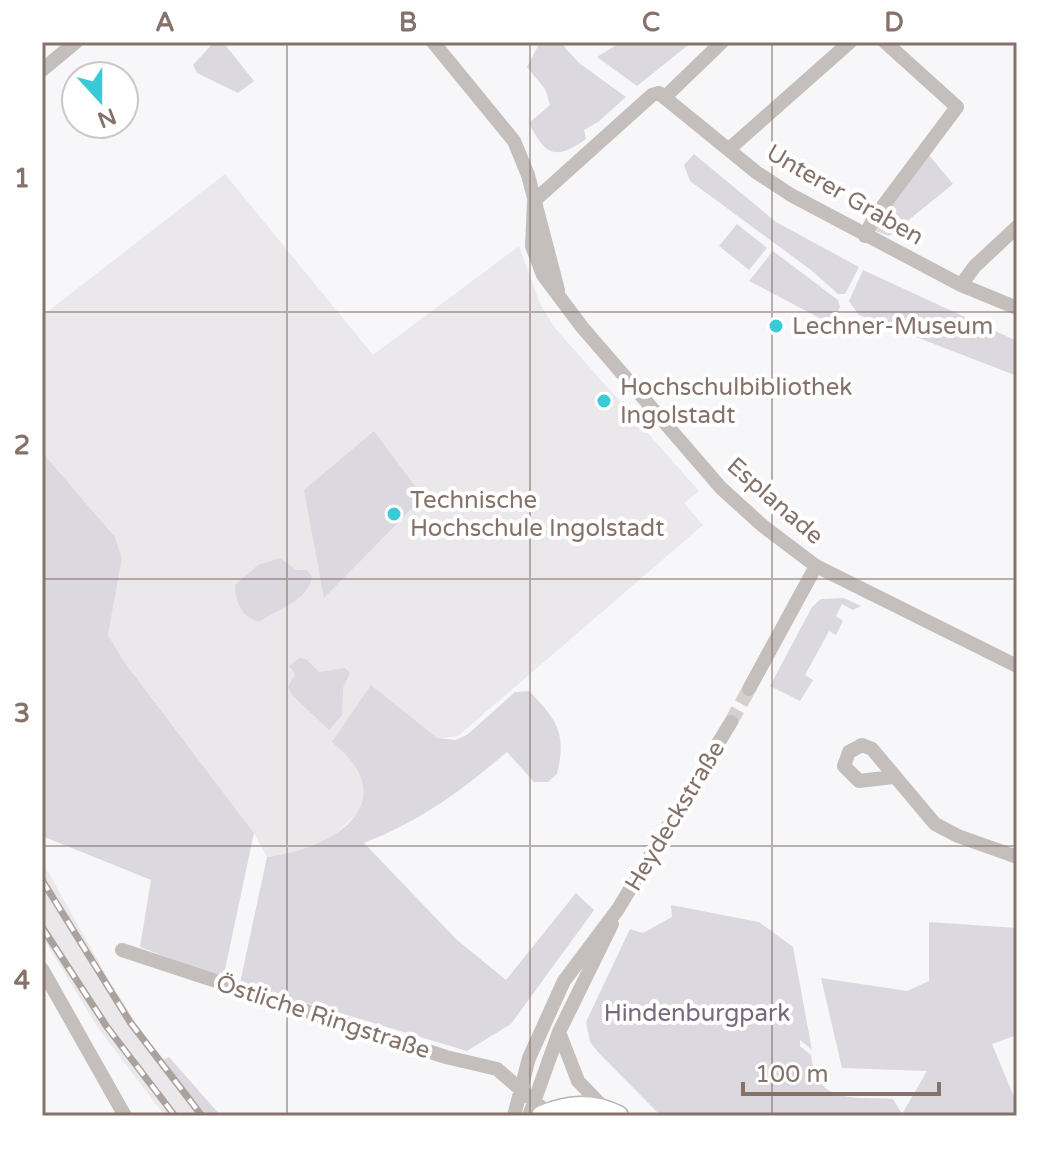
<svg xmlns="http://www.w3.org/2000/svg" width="1059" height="1158" font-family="'Varela Round',sans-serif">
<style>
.built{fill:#eae8ea}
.green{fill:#dcd8df}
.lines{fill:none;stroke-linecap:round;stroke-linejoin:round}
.minor-tunnel{stroke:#d5cfce;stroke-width:14;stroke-dasharray:14 7;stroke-linecap:butt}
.major-casing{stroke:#b9b3b0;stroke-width:23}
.minor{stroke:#c4bebc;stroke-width:14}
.major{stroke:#fff;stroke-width:20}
.rail-casing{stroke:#aba29e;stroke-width:7}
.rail{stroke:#fff;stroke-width:4;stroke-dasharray:12;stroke-linecap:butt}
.grid{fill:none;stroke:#85726a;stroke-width:2;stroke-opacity:0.55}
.poi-dot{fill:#38cad7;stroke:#fff;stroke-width:3}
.labels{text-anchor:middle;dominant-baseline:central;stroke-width:8;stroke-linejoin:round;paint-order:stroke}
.street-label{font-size:24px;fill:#85726a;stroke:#fff}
.poi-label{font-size:24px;fill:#85726a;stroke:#fff;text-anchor:start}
.park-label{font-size:24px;fill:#76687d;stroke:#fff}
.neatline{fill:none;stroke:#85726a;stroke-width:3}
.grid-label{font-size:26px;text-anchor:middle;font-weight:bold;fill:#85726a}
</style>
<rect width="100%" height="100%" fill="#f7f7f9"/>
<path class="built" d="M225,174L373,355L519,246L540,304L555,328L699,491L684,503L703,525L458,736L437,739L333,836L298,854L267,857L254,833L125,663L108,635L122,558L115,537L42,452V316Z
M42,861L111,984L161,1061L207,1116H165L98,1028L42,936Z"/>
<path class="green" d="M214,42H223L254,81L238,93L197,73L193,65Z
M540,42H560L579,63L626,97L598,122L584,130L586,139C554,162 545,154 529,123L550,105L545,89L527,67Z
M621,42H692L637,86L597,57Z
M694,154L776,222L859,267L845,294H838L811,270L690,181L684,165Z
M929,155L953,184L889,236L873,230Z
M737,224L767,248L749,270L719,246Z
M773,251L838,300L840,307L831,324L749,281Z
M863,270L1017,341V376L859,315L849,301Z
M374,431L423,497L324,598L304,490Z
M42,452L115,537L122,558L108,635L125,663L254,833L223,979L140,947L151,880L42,836Z
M280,558L296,570H307L312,577C308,601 276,610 259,622C241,616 236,603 235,585L258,565Z
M844,598L861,606L853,610L842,604L836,616L843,621L836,635L829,631L805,675L813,680L800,701L770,686L812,607L821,599Z
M299,658L306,659L319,672L345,668L350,673L343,688L342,715L329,730L292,695L288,687L295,674L289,666Z
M371,685L437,738L456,740L468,734L515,692L529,691C557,720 567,733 557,774L548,782H534L507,752C458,793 424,819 364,843L456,939L506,980L576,893L594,910L511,1024L467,1051L240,983L267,857C331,850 408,803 332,742Z
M671,905L759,922L793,947L812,1050L800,1040V1046L811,1055C817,1106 853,1096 893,1099L902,1114L927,1071L842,1068L821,978L907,991L929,981V922L1017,928V1035L992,1044L1017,1104V1116H661L598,1052L590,1042L586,1022L630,929L643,933L672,917Z
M169,1057L221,1116H207L204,1112L161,1061Z"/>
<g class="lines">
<path class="minor-tunnel" d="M731,722L749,689"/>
<defs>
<path id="major" d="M542,1116C568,1105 592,1103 618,1116"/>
</defs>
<use href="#major" class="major-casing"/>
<path class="minor" d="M433,42L514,141L528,175L558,290
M42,70L76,42
M665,97L722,42
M729,149L850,42
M865,236L874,218L957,107L885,42
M961,285L975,266L1017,227
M1017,308L961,285L791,195L756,172L659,93L652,95L534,201L532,246L543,275L582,327L721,488L763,526L816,566L1017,666
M749,689L816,566
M893,777L859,781L844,766L849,752L862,745L872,749L935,824L958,836L1017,857
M122,950L446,1057L497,1069L548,1113
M42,969L125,1116
M559,1032L578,1081L605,1109
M514,1116L529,1058L564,981L618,909L731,722
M529,1116L559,1032L612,924"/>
<use href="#major" class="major"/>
<defs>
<path id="rail" d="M42,880L130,1022L202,1116
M42,927L107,1027L175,1116"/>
</defs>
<use href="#rail" class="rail-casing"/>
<use href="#rail" class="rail"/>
</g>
<path class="grid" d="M287,42V1116M530,42V1116M772,42V1116M42,312H1017M42,579H1017M42,846H1017"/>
<g class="poi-dot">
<circle cx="776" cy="326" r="8"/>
<circle cx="604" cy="401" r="8"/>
<circle cx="394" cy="514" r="8"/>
</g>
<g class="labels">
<g class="street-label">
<text transform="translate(845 195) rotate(30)">Unterer Graben</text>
<text transform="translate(775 501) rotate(41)">Esplanade</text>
<text transform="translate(675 816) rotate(-59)">Heydeckstraße</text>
<text transform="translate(323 1017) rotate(18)">Östliche Ringstraße</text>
</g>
<g class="poi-label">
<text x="792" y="326">Lechner-Museum</text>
<text x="620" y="387">Hochschulbibliothek<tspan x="620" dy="28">Ingolstadt</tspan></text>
<text x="410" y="500">Technische<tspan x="410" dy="28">Hochschule Ingolstadt</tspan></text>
</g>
<g class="park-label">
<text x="697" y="1013">Hindenburgpark</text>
</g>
</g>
<rect width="1059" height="1158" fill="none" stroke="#ffffff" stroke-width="88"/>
<g transform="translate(100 100) rotate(159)"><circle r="38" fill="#ffffff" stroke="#cec7c3" stroke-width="2"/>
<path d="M0-6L14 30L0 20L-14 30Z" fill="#38cad7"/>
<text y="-12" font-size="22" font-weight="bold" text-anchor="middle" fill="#85726a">N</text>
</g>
<path d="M743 1082v12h196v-12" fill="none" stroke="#85726a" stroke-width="4"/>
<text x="755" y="1082" font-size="24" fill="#85726a" stroke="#ffffff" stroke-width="6" paint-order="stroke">100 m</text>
<rect x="44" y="44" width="971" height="1070" class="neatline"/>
<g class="grid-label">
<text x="165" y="31">A</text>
<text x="408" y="31">B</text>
<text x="651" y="31">C</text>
<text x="894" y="31">D</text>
<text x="22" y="187">1</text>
<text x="22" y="454">2</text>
<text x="22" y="722">3</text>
<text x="22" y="989">4</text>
</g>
</svg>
